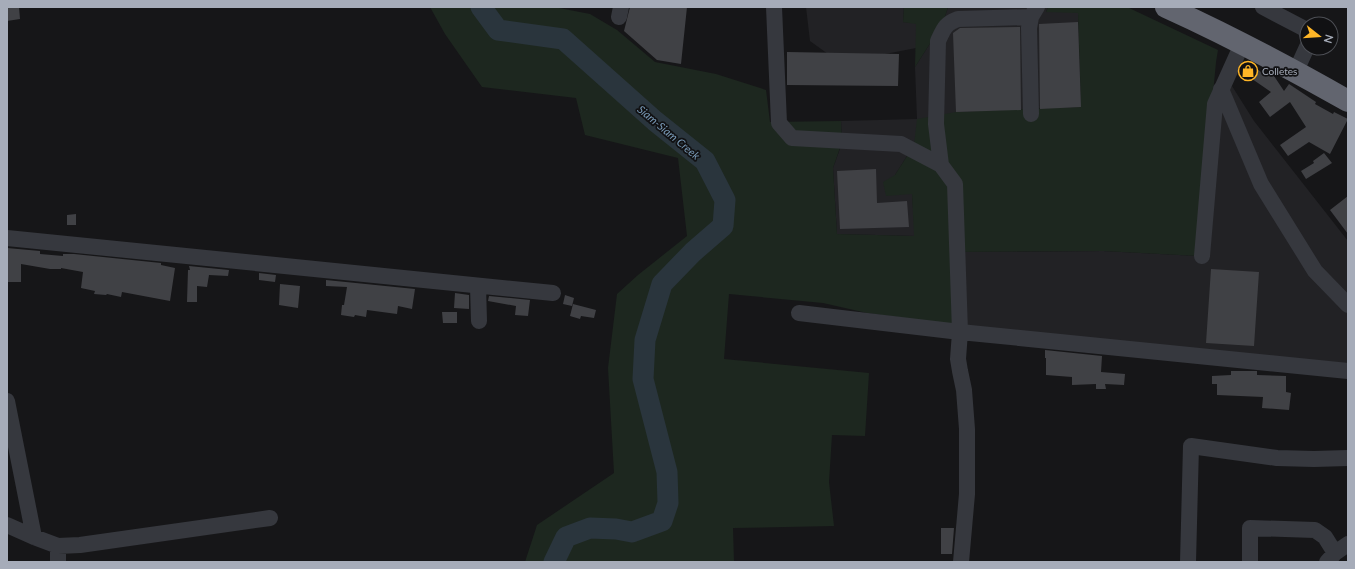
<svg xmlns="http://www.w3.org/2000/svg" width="1355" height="569" font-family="Lato,sans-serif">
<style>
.built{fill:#222225}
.green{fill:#1d271f}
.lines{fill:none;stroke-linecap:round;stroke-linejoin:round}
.river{stroke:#2a353d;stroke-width:21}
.building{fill:#404145}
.minor{stroke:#36383e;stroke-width:16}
.highway{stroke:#62656f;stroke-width:22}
.labels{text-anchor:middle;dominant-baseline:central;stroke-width:3.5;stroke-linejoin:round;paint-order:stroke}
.poi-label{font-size:10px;fill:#a6acb9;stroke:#111113;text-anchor:start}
.water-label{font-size:11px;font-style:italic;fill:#7a9bb8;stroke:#111113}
</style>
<rect width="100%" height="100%" fill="#161618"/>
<path class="built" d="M806,7H904L903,22L916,23V48L875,56L828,54L810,41Z
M948,7H1048L1046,12H1078L1081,107L956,112L914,145L895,175L912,194L915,236L837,234L833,168L842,143L841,121L917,119L915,67L943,23Z
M1232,86L1254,121L1348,241V370L963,330L964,252L1103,251L1198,256L1209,261L1219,104Z"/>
<path class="green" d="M430,7H554L590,14L617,30L655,62L716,74L766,90L770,122L841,121L842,142L833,168L837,234L914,236L912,194L886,196L883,182L895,175L914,145L917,119L956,112L1081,107L1078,13L1046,12L1048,7H1127L1218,50L1216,62L1198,256L1103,251L955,252L956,325L867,313L823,303L729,294L724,359L869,373L865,436L832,435L829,482L834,526L733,528L734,562H525L537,525L614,473L608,368L617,294L638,275L687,236L678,158L585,135L576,98L482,87L445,34Z
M904,7H948L943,23L915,67L916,24L903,22Z"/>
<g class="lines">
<path class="river" d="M481,7L498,30L563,39L655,121L705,161L725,200L723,226L693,252L662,284L645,340L643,379L667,472L668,503L662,521L632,532L616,529L590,528L566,537L554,562"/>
</g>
<path class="building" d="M7,7H19L20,19L7,21Z
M630,7H687L681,64L657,60L624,31Z
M1078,22L1081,107L1040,109L1039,24Z
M1020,27L1021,110L956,112L953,33L960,28Z
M787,52L899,54L898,86L787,85Z
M1248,63L1267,76L1272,73L1284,91L1289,84L1316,102L1315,104L1333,114L1334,112L1348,119L1330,154L1309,142L1288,156L1280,145L1306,127L1290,102L1270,117L1259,102L1271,92L1242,72Z
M1324,153L1332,163L1306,179L1301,171L1314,163L1313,161Z
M876,169L877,203L907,201L909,227L840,229L837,171Z
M1348,196V234L1330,210Z
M76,214V225H67V215Z
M7,248L40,251V254L63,256V254H74L161,263V265L175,268L170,301L122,292L121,297L107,294L106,295L94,294L95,291L81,288L83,272L61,268V269H50L21,264V282H7Z
M189,266L229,270L228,276L209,275L207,287L197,286V302H187L188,270H190Z
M1211,269L1259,272L1254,346L1206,343Z
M259,273L276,275L275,282L259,280Z
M326,280L415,289L412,309L398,306L397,314L367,310L366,317L355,315L354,317L341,315L342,305H344L347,287L326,286Z
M280,284L300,286L298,308L279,305Z
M455,293L469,295V309L454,308Z
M565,295L574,298L572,306L563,304Z
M489,296L530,300L528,316L515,315L516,306L488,301Z
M573,304L596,310L594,318L581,316L580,319L570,316Z
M442,312H457V323H443Z
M1045,350L1102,356L1101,372L1125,374L1124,385L1105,384L1106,389H1096V384L1072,385V377L1046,375V358H1045Z
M1231,371H1257V375L1286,376V392L1291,393L1289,410L1262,408L1263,397L1217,395V384H1212V376L1231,375Z
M941,528H954L952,554H941Z"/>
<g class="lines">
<path class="minor" d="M774,7L779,123L792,138L901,144L941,165L955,184L960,332L958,359L960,371L964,390L967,429V494L961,562
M1263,7L1305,29L1307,34
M619,17L621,7
M1296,71L1307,47
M1221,89L1261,184L1315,271L1348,305
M1031,114L1029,28L1031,17L1037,7
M941,165L936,124L938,41C944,28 945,24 958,19L1031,17
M7,238L553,293
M1202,256L1215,104L1242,44
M478,286L479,321
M799,313L960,332L1348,371
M7,401L34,537
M7,525L34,537L58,546L80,545L270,518
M58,562V546
M1188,562L1191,446L1277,458L1314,459L1348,458
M1250,562V528L1315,530L1325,537L1335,553
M1327,562L1335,553L1348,544"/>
<path class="highway" d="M1166,7C1228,35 1288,67 1348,101"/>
</g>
<defs>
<symbol id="shop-ring" viewBox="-11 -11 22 22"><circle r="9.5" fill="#111113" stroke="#ffb627" stroke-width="1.5"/><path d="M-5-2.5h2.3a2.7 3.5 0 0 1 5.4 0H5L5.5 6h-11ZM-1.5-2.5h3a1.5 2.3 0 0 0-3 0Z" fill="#ffb627"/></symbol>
</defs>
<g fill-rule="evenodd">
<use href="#shop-ring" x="1237" y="60" width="22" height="22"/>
</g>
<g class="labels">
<g class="poi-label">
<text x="1262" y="71">Colletes</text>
</g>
<g class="water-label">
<text transform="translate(669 132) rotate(40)">Siam-Siam Creek</text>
</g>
</g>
<rect width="1355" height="569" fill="none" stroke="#a6acb9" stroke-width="16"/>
<g transform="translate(1319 36) rotate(107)"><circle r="19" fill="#111113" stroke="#4d4f55"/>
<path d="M0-3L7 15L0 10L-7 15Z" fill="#ffb627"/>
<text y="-6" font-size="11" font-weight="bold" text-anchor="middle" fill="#a6acb9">N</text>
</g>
</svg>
